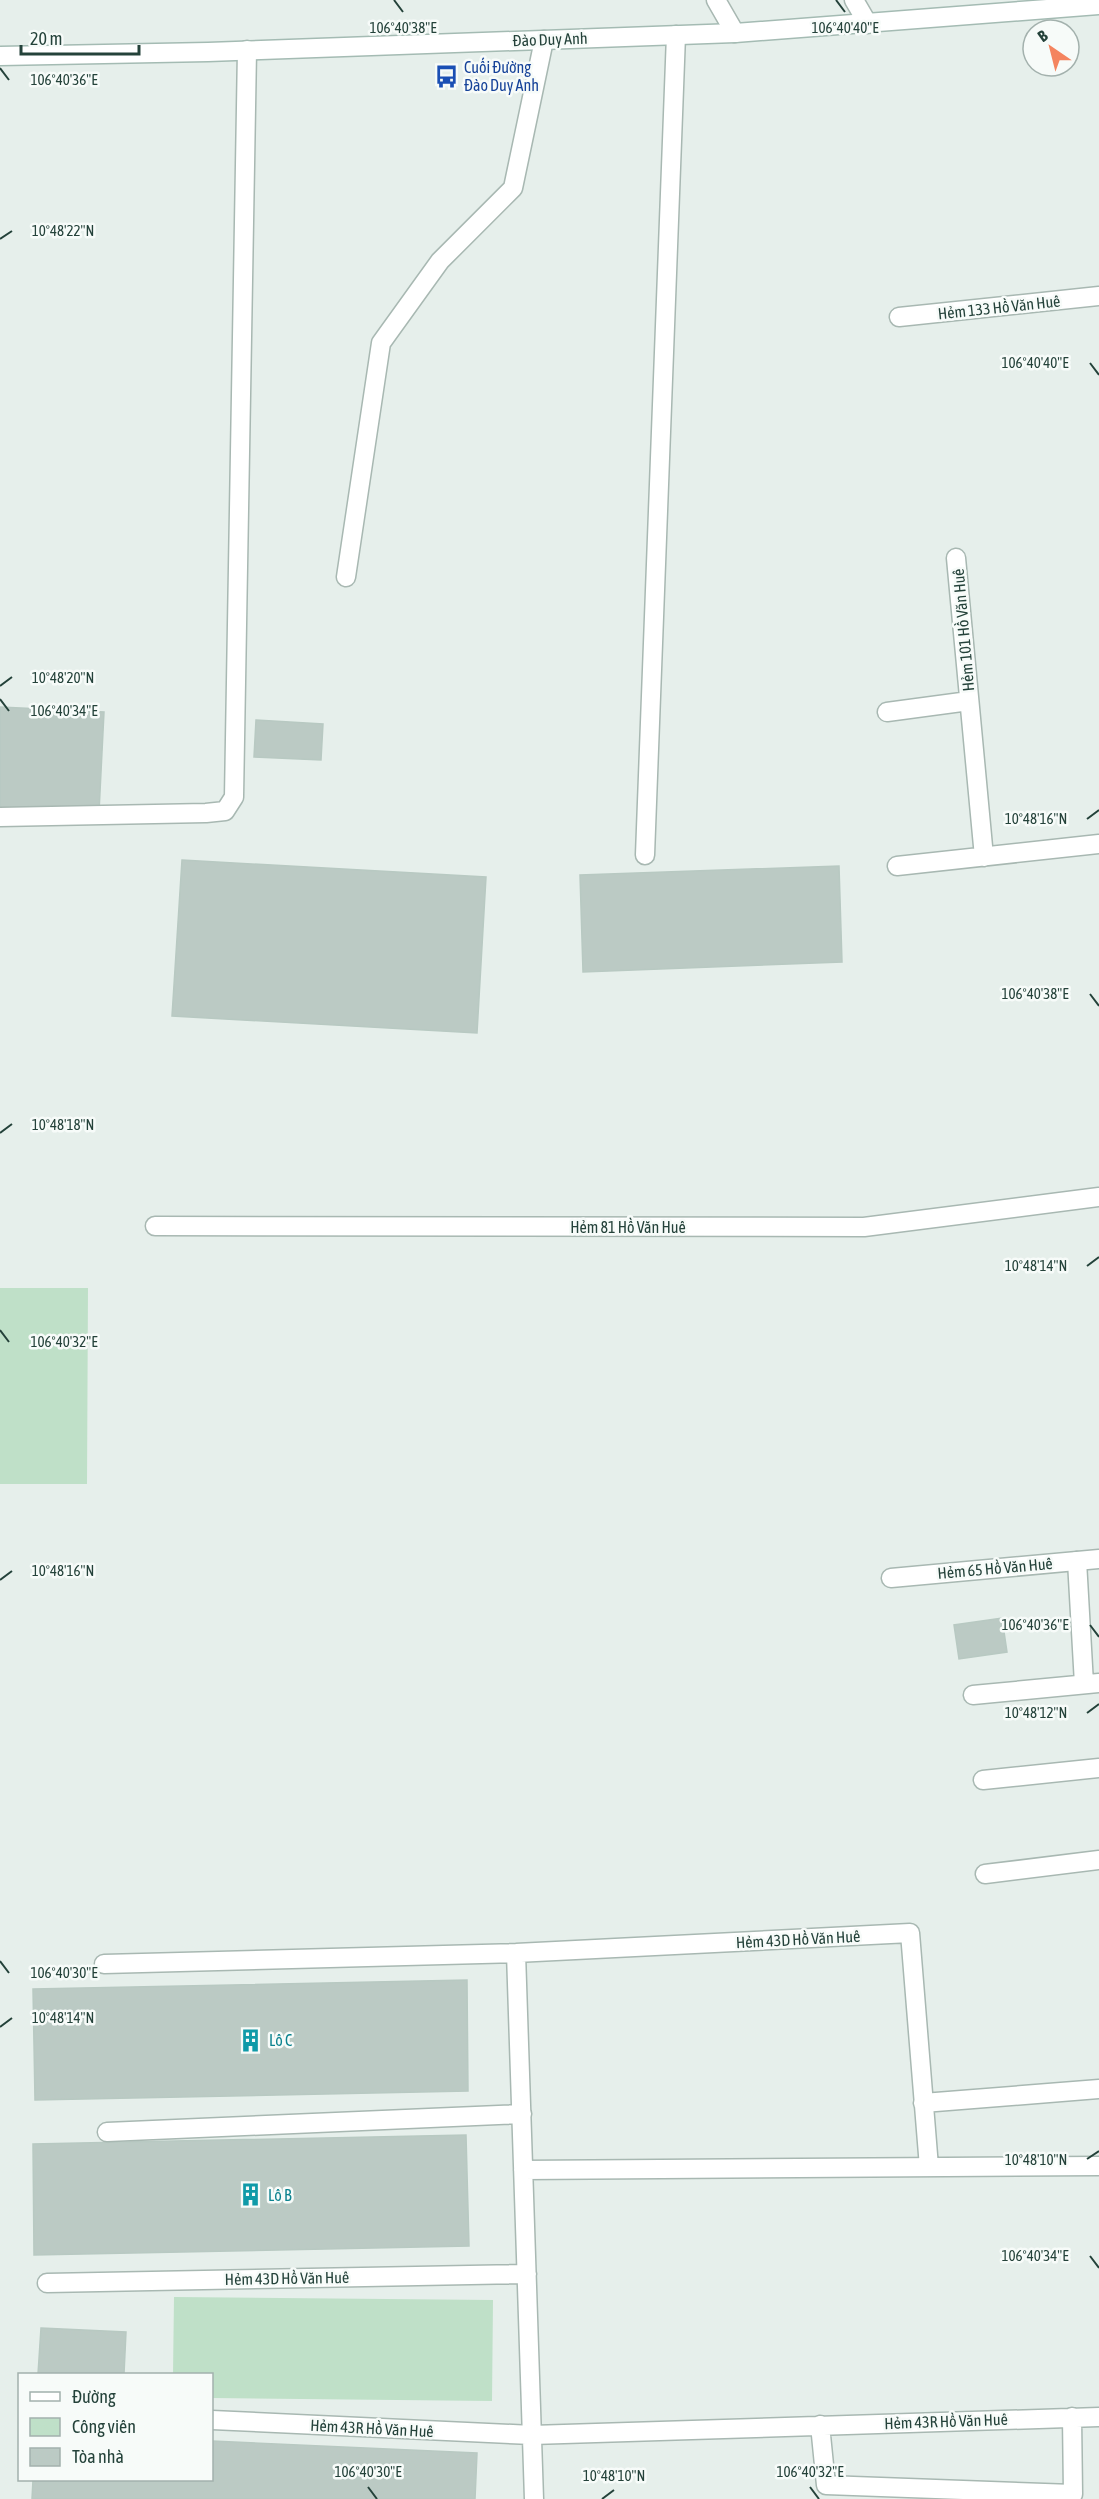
<svg xmlns="http://www.w3.org/2000/svg" width="1099" height="2499" font-family="'Asap Condensed',sans-serif">
<style>
.green{fill:#bfe0c8}
.building{fill:#bbcac4;stroke:#b8c9c2;stroke-width:1.5}
.lines{fill:none;stroke-linecap:round;stroke-linejoin:round}
.lane-casing{stroke:#a8b8b2;stroke-width:21}
.street-casing{stroke:#a8b8b2;stroke-width:21}
.secondary-casing{stroke:#a4bbb3;stroke-width:21}
.lane{stroke:#fff;stroke-width:18}
.street{stroke:#fff;stroke-width:18}
.secondary{stroke:#fff;stroke-width:18}
.ticks{fill:none;stroke:#24423a;stroke-width:2}
.labels{text-anchor:middle;dominant-baseline:central;stroke-width:5;stroke-linejoin:round;paint-order:stroke}
.street-label{font-size:16px;fill:#24423a;stroke:#f7fbf9}
.transit-label{font-size:16px;fill:#164399;stroke:#f7fbf9;text-anchor:start}
.culture-label{font-size:16px;fill:#0d838f;stroke:#f7fbf9;text-anchor:start}
.ticks-label{font-size:15px;text-anchor:middle;fill:#24423a;stroke:#f7fbf9;stroke-width:5;stroke-linejoin:round;paint-order:stroke}
</style>
<rect width="100%" height="100%" fill="#e6efeb"/>
<path class="green" d="M0,1288H88L87,1484H0Z
M174,2297L493,2300L492,2401L212,2398V2374H173Z"/>
<path class="building" d="M0,707L104,712L99,812L0,809Z
M256,720L323,724L321,760L254,757Z
M182,860L486,877L477,1033L172,1016Z
M839,866L842,962L583,972L580,875Z
M1002,1618L1007,1652L959,1659L954,1625Z
M467,1980L468,2091L35,2100L33,1989Z
M466,2135L469,2246L34,2255L33,2144Z
M41,2328L126,2332L124,2374H38Z
M212,2441L477,2453L475,2499H32L33,2480H212Z"/>
<g class="lines">
<defs>
<path id="lane" d="M346,577L381,343L440,261L513,188L544,40
M0,817L206,813L225,811L234,797L247,50
M645,855L676,35
M1077,1561L1084,1684
M973,1695L1099,1683"/>
<path id="street" d="M716,0L735,33
M854,0L868,24
M899,317L1099,296
M956,558L984,857
M887,712L969,701
M897,866L1099,844
M155,1226L864,1227L1099,1197
M891,1578L1099,1559
M983,1780L1099,1768
M985,1874L1099,1860
M516,1953L534,2499
M104,1964L516,1953L910,1933L929,2167
M923,2103L1099,2089
M107,2132L522,2114
M523,2170L1099,2166
M47,2283L527,2274
M212,2420L532,2435L1099,2417
M820,2425L826,2485L1073,2494L1072,2417"/>
<path id="secondary" d="M0,56L208,52L735,33L1099,5"/>
</defs>
<use href="#lane" class="lane-casing"/>
<use href="#street" class="street-casing"/>
<use href="#secondary" class="secondary-casing"/>
<use href="#lane" class="lane"/>
<use href="#street" class="street"/>
<use href="#secondary" class="secondary"/>
</g>
<path class="ticks" d="M394,0L403,12M836,0L845,12M0,68L9,80M0,239L12,231M1090,363L1099,375M0,686L12,677M0,699L9,711M1087,819L1099,810M1090,994L1099,1006M0,1133L12,1124M1087,1266L1099,1257M0,1330L9,1342M0,1580L12,1571M1090,1625L1099,1637M1087,1713L1099,1704M0,1961L9,1973M0,2027L12,2018M1087,2159L1099,2151M1090,2256L1099,2268M368,2487L377,2499M810,2487L819,2499M602,2499L614,2490"/>
<defs>
<symbol id="bus-bare" viewBox="-9 -9 18 18"><path d="M-5-6H5V4H4V6H2V4H-2V6H-4V4H-5ZM-3.5-4V0h7V-4ZM-3.5 1.2v1.5H-2V1.2ZM2 1.2v1.5H3.5V1.2Z" fill="#1a4fb4" stroke="#f7fbf9" stroke-width="2.5" paint-order="stroke"/></symbol>
<symbol id="building-bare" viewBox="-9 -9 18 18"><path d="M-4-6H4V6H1V3H-1V6H-4ZM-2.5-4.3h1.7v1.8h-1.7ZM.8-4.3h1.7v1.8H.8ZM-2.5-1h1.7V.8h-1.7ZM.8-1h1.7V.8H.8Z" fill="#0f9aa8" stroke="#f7fbf9" stroke-width="2.5" paint-order="stroke"/></symbol>
</defs>
<g fill-rule="evenodd">
<use href="#bus-bare" x="430" y="60" width="33" height="33"/>
<use href="#building-bare" x="234" y="2024" width="33" height="33"/>
<use href="#building-bare" x="234" y="2178" width="33" height="33"/>
</g>
<g class="labels">
<g class="street-label">
<text transform="translate(550 39) rotate(-2)">Đào Duy Anh</text>
<text transform="translate(999 307) rotate(-6)">Hẻm 133 Hồ Văn Huê</text>
<text transform="translate(963 630) rotate(-95)">Hẻm 101 Hồ Văn Huê</text>
<text x="628" y="1227">Hẻm 81 Hồ Văn Huê</text>
<text transform="translate(995 1568) rotate(-5)">Hẻm 65 Hồ Văn Huê</text>
<text transform="translate(798 1939) rotate(-3)">Hẻm 43D Hồ Văn Huê</text>
<text transform="translate(287 2278) rotate(-1)">Hẻm 43D Hồ Văn Huê</text>
<text transform="translate(946 2421) rotate(-2)">Hẻm 43R Hồ Văn Huê</text>
<text transform="translate(372 2428) rotate(3)">Hẻm 43R Hồ Văn Huê</text>
</g>
<g class="transit-label">
<text x="464" y="67">Cuối Đường<tspan x="464" dy="18">Đào Duy Anh</tspan></text>
</g>
<g class="culture-label">
<text x="269" y="2040">Lô C</text>
<text x="268" y="2195">Lô B</text>
</g>
</g>
<g class="ticks-label">
<text x="403" y="33">106°40'38"E</text>
<text x="845" y="33">106°40'40"E</text>
<text x="64" y="85">106°40'36"E</text>
<text x="63" y="236">10°48'22"N</text>
<text x="1035" y="368">106°40'40"E</text>
<text x="63" y="683">10°48'20"N</text>
<text x="64" y="716">106°40'34"E</text>
<text x="1036" y="824">10°48'16"N</text>
<text x="1035" y="999">106°40'38"E</text>
<text x="63" y="1130">10°48'18"N</text>
<text x="1036" y="1271">10°48'14"N</text>
<text x="64" y="1347">106°40'32"E</text>
<text x="63" y="1576">10°48'16"N</text>
<text x="1035" y="1630">106°40'36"E</text>
<text x="1036" y="1718">10°48'12"N</text>
<text x="64" y="1978">106°40'30"E</text>
<text x="63" y="2023">10°48'14"N</text>
<text x="1036" y="2165">10°48'10"N</text>
<text x="1035" y="2261">106°40'34"E</text>
<text x="368" y="2477">106°40'30"E</text>
<text x="810" y="2477">106°40'32"E</text>
<text x="614" y="2481">10°48'10"N</text>
</g>
<rect x="18" y="2373" width="195" height="108" fill="#f7fbf9" stroke="#a3b1ad" stroke-width="1.5"/>
<rect x="30" y="2392" width="30" height="9" fill="#ffffff" stroke="#a3b1ad" stroke-width="1.5"/>
<text x="72" y="2403" font-size="18" fill="#24423a">Đường</text>
<rect x="30" y="2418" width="30" height="18" fill="#bfe0c8" stroke="#a3b1ad" stroke-width="1.5"/>
<text x="72" y="2433" font-size="18" fill="#24423a">Công viên</text>
<rect x="30" y="2448" width="30" height="18" fill="#bbcac4" stroke="#a3b1ad" stroke-width="1.5"/>
<text x="72" y="2463" font-size="18" fill="#24423a">Tòa nhà</text>
<g transform="translate(1051 48) rotate(325)"><circle r="28" fill="#f7fbf9" stroke="#a3b1ad" stroke-width="1.5"/>
<path d="M0-4.5L10 22L0 15L-10 22Z" fill="#f4845f"/>
<text y="-9" font-size="16" font-weight="bold" text-anchor="middle" fill="#24423a">B</text>
</g>
<path d="M21 45v9h118v-9" fill="none" stroke="#24423a" stroke-width="3"/>
<text x="30" y="45" font-size="18" fill="#24423a" stroke="#f7fbf9" stroke-width="4.5" paint-order="stroke">20 m</text>
</svg>
